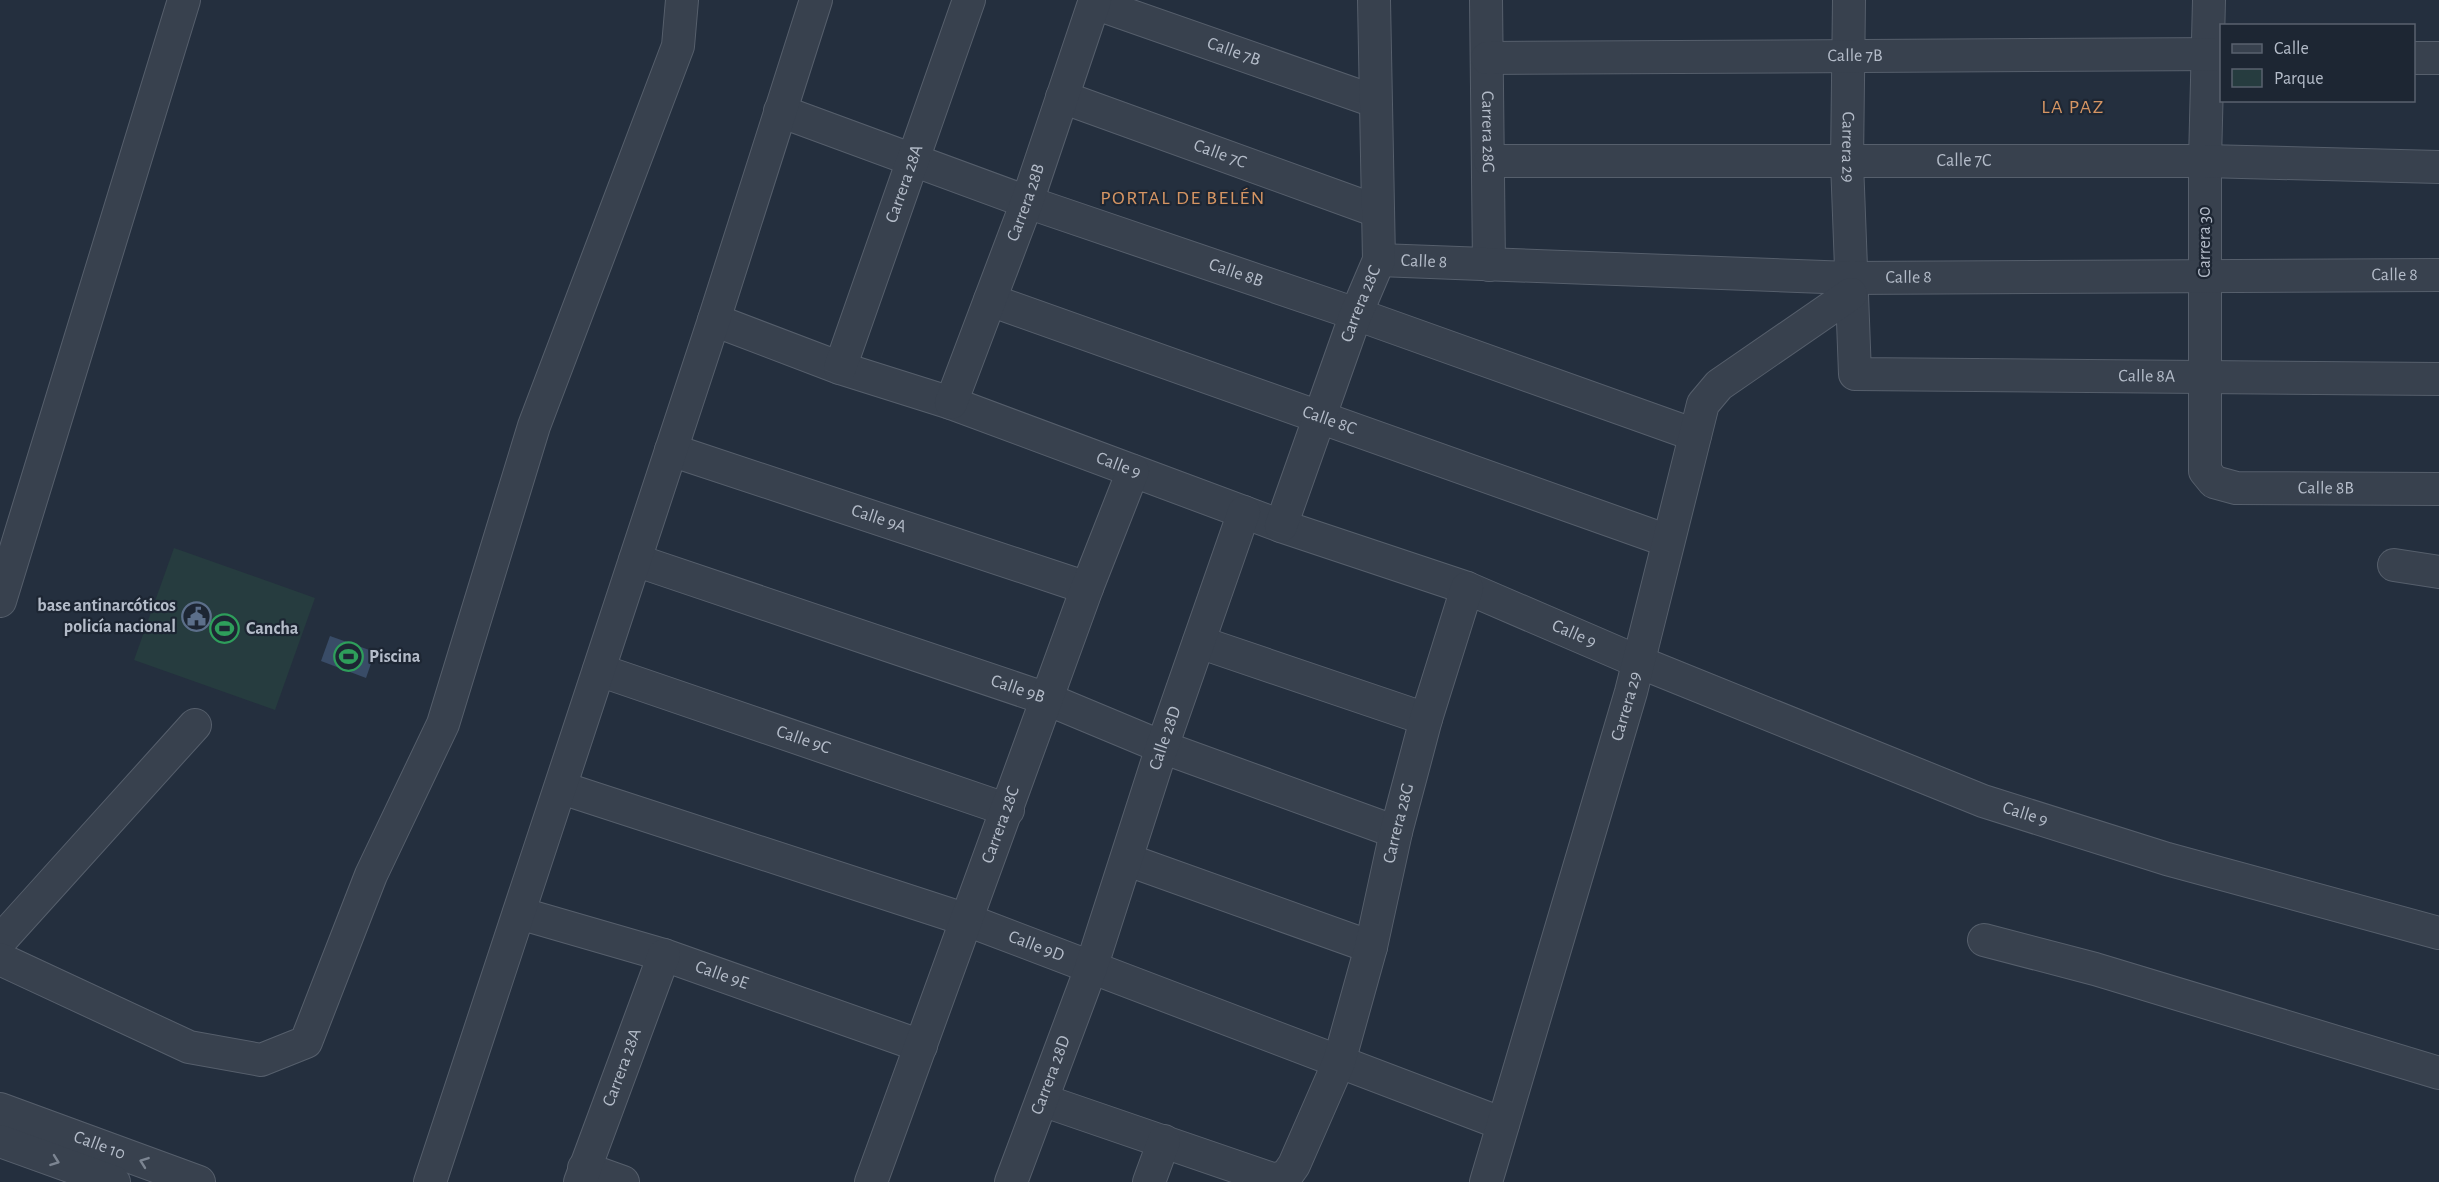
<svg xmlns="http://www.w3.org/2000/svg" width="2439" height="1182" font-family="'Alegreya Sans',sans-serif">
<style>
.green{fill:#263c3f}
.water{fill:#394c67}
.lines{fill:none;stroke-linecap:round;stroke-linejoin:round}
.minor-casing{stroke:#565f6c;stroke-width:34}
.minor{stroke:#38414e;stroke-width:32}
.oneway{stroke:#7c8592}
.labels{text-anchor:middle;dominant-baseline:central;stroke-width:4.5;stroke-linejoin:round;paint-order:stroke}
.street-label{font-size:18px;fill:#b4bcc9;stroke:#1d2633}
.poi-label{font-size:18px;font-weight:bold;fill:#b4bcc9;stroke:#1d2633;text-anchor:start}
.neighbourhood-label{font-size:20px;letter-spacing:1.5px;fill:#d59563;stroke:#1d2633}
</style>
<rect width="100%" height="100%" fill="#242f3e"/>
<path class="green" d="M174,548L315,598L275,710L134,660Z"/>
<path class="water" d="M330,636L375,652L366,678L321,661Z"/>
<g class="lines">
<defs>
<g id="minor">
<path id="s1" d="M1486,0L1489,265"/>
<path id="s2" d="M1849,0L1847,162L1855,374L2439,379"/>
<path id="s3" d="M2209,0L2205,161V471L2214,482L2236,488L2439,489"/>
<path id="s4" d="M1094,3L1374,101"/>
<path id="s5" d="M1487,58L2222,54"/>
<path d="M2414,58H2439"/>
<path id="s6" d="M1062,97L1377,211"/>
<path id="s7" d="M780,111L1027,202L1356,314L1695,435"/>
<path id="s8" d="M1490,161H2205L2439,167"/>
<path id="s9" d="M1379,260L1850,278L2439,275"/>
<path id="s10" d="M990,300L1668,541"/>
<path id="s11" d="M714,320L840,368L951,403L1281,526L1467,588L1639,662L1983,801L2167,859L2439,933"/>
<path id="s12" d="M840,368L969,0"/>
<path id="s13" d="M951,403L1027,202L1095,0"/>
<path id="s14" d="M671,450L1087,588"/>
<path id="s15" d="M1281,526L1356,314L1379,260L1374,0"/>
<path id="s16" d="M635,560L1047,699L1162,747L1396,832"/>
<path d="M2394,565L2439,572"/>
<path d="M0,601L184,0"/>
<path d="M1199,642L1426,719"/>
<path id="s17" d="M599,670L1008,810"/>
<path id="s18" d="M562,788L967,920L1503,1124"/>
<path d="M1128,860L1371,947"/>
<path id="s19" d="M519,913L664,955L921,1046"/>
<path d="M1984,940L2095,969L2439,1073"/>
<path d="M0,941L195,725"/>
<path d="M0,959L189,1047L261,1060L306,1042L371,875L443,724L534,426L678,46L682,0"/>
<path id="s20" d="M1042,1100L1275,1180L1287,1175L1294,1165L1339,1062L1371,947L1396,832L1426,719L1467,588"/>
<path id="s21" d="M0,1109L199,1182"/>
<path d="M0,1141L114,1182"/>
<path d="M584,1168L623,1182"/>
<path d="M430,1182L714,320L816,0"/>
<path id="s22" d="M580,1182L664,955"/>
<path id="s23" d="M871,1182L1087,588L1133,471"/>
<path id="s24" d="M1011,1182L1091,968L1162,747L1244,512"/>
<path d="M1149,1182L1164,1141"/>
<path id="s25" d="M1486,1182L1631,692L1703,404L1719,385L1851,294"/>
</g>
</defs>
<use href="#minor" class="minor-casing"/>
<use href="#minor" class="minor"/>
</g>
<defs><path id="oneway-chevron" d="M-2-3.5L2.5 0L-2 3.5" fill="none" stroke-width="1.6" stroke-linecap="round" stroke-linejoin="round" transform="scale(1.5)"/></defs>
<g class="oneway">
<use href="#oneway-chevron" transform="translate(55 1161) rotate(20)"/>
<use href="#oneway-chevron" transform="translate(144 1162) rotate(-160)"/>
</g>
<defs>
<symbol id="civic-ring" viewBox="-11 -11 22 22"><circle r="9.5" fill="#1d2633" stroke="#5c6f8a" stroke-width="1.5"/><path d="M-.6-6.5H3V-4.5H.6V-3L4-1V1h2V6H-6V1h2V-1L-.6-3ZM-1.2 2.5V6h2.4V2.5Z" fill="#5c6f8a"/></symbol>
<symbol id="stadium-ring" viewBox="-11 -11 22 22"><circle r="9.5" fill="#1d2633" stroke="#2e9e5b" stroke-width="1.5"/><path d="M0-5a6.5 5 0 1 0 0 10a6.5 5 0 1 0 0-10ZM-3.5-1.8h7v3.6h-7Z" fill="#2e9e5b"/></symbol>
</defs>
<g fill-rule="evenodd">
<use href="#civic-ring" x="180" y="600" width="33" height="33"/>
<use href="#stadium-ring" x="208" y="612" width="33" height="33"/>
<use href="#stadium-ring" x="332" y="640" width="33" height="33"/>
</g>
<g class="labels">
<g class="street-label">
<text stroke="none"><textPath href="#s4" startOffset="148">Calle 7B</textPath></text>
<text stroke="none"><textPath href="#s5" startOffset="368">Calle 7B</textPath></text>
<text stroke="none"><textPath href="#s1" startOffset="132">Carrera 28G</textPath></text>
<text stroke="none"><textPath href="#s2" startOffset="147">Carrera 29</textPath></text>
<text stroke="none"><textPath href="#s6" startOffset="168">Calle 7C</textPath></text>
<text stroke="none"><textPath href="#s8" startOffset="474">Calle 7C</textPath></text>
<text stroke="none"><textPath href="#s12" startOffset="195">Carrera 28A</textPath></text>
<text stroke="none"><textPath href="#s13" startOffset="214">Carrera 28B</textPath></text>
<text transform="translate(2205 242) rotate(-90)">Carrera 30</text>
<text stroke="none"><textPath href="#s9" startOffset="45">Calle 8</textPath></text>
<text stroke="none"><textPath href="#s7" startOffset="484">Calle 8B</textPath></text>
<text stroke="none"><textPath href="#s9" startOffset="1016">Calle 8</textPath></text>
<text stroke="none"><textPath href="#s9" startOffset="530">Calle 8</textPath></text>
<text stroke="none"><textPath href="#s15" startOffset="236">Carrera 28C</textPath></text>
<text stroke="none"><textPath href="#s2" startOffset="666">Calle 8A</textPath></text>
<text stroke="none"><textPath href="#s10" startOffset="360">Calle 8C</textPath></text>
<text stroke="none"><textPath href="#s11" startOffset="430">Calle 9</textPath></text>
<text stroke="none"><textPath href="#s3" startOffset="598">Calle 8B</textPath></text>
<text stroke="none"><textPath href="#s14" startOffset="219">Calle 9A</textPath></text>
<text stroke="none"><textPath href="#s11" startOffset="916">Calle 9</textPath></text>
<text stroke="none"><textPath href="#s16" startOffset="404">Calle 9B</textPath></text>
<text stroke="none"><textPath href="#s25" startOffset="496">Carrera 29</textPath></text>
<text stroke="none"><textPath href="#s24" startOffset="470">Calle 28D</textPath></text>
<text stroke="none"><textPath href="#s17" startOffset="216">Calle 9C</textPath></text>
<text stroke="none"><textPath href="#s11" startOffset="1402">Calle 9</textPath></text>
<text stroke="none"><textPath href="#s20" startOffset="630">Carrera 28G</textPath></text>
<text stroke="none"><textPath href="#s23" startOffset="380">Carrera 28C</textPath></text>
<text stroke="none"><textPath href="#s18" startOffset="500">Calle 9D</textPath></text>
<text stroke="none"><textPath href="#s19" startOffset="212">Calle 9E</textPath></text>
<text stroke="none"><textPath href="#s22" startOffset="122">Carrera 28A</textPath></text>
<text stroke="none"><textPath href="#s24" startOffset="114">Carrera 28D</textPath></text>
<text stroke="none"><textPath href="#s21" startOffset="106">Calle 10</textPath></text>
</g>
<g class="poi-label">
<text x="176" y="606" text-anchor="end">base antinarcóticos<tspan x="176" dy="21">policía nacional</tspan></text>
<text x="246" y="629">Cancha</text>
<text x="369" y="657">Piscina</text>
</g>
<g class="neighbourhood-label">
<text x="2073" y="107">LA PAZ</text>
<text x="1183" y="198">PORTAL DE BELÉN</text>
</g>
</g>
<rect x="2220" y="24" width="195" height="78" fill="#1d2633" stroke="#59626f" stroke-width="1.5"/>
<rect x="2232" y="44" width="30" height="9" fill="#38414e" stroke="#59626f" stroke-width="1.5"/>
<text x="2274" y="54" font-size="18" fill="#b4bcc9">Calle</text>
<rect x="2232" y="69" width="30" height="18" fill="#263c3f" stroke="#59626f" stroke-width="1.5"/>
<text x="2274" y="84" font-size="18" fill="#b4bcc9">Parque</text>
</svg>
